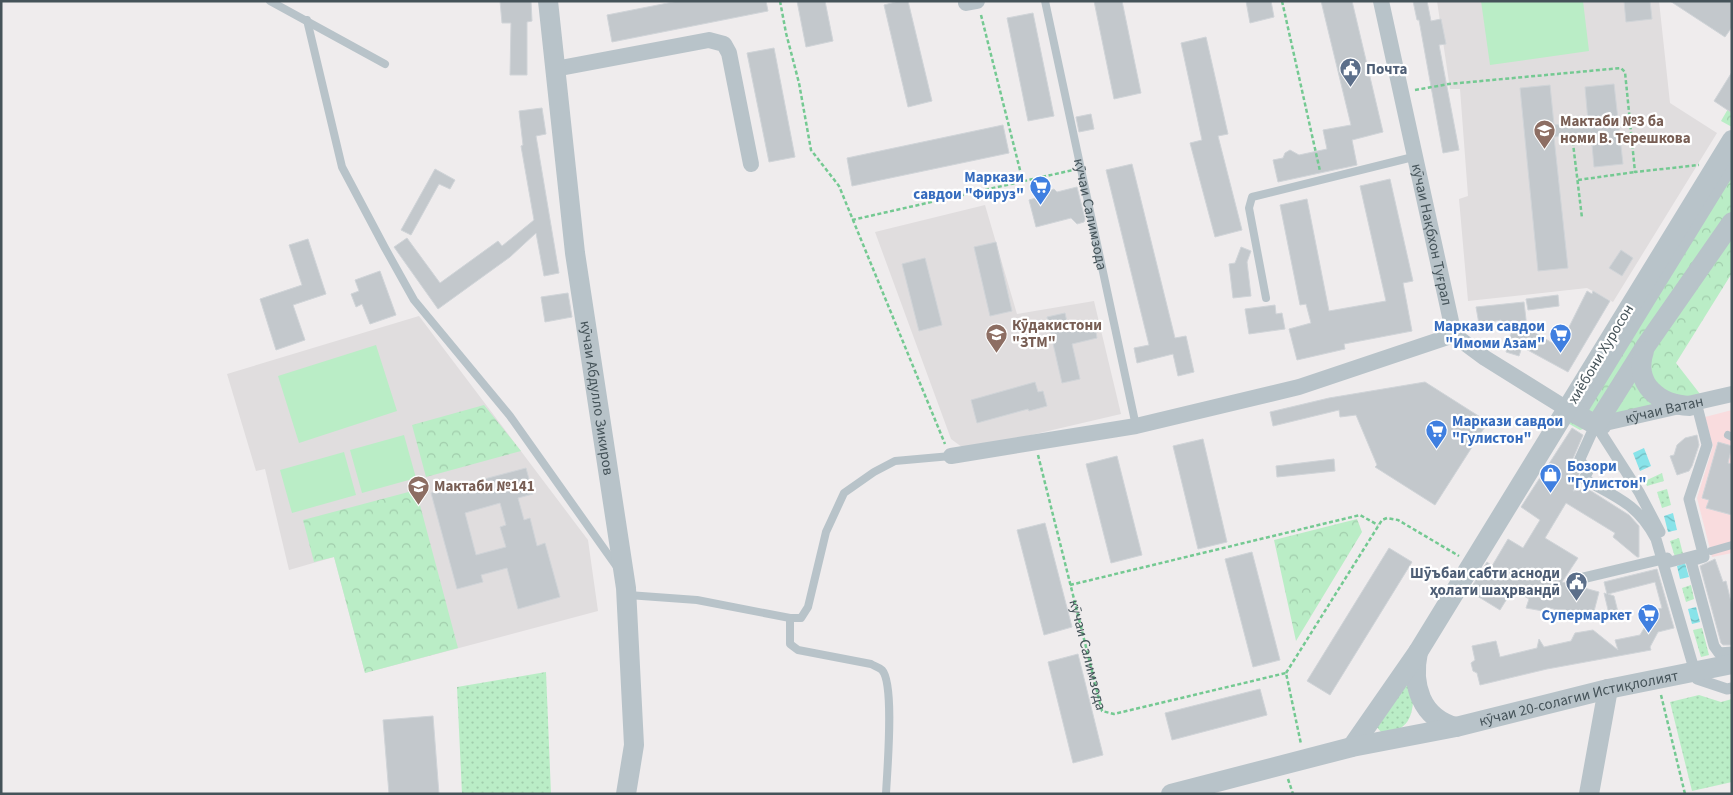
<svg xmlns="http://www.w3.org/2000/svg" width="1733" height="795" font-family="'Source Sans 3',sans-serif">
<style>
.education{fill:#e0ddde}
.medical{fill:#f9dcde}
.grass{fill:url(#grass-dots)}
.forest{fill:url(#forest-crowns)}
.garden{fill:#baedc6}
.water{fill:url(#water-waves)}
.building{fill:#c3c8cc;stroke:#d0d4d8;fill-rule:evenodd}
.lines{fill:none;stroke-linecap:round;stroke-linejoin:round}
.path{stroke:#74c992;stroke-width:2.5;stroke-dasharray:4 2.5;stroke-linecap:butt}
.service{stroke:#b8c3c9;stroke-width:8}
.pedestrian{stroke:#b8c3c9;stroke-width:11}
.minor{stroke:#b8c3c9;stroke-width:16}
.tertiary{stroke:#b8c3c9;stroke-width:20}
.labels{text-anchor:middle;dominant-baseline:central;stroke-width:4.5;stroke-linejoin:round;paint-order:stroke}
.service-label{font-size:15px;font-weight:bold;fill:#4e5e75;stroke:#fff;text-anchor:start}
.education-label{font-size:15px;font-weight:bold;fill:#785e54;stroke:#fff;text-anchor:start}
.shop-label{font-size:15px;font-weight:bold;fill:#366cbe;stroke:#fff;text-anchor:end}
.street-label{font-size:15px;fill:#455359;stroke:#fff}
</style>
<defs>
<pattern id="grass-dots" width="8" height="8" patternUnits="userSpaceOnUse" patternTransform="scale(1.25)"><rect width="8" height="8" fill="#baedc6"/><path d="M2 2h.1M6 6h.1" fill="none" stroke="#a1cdac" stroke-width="1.8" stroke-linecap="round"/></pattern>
<pattern id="forest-crowns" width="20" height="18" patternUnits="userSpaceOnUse" patternTransform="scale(1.25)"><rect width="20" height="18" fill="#baedc6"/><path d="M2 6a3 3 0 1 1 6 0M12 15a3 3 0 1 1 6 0" fill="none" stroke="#a1cdac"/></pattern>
<pattern id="water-waves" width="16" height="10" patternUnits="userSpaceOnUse" patternTransform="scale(1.25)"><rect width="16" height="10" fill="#88e3e9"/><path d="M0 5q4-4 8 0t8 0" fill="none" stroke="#71bbc0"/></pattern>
</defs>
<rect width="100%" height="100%" fill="#efeced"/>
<path class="education" d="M1437,1H1659L1670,103L1717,133L1613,302L1587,288L1468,301L1459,199L1468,196L1460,89H1450Z
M985,205L1017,314L1094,301L1121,414L966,450L951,439L875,232Z
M419,316L588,540L598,611L365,673L334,557L289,570L265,469L256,471L227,374Z"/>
<path class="medical" d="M1732,410V553L1712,557L1697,498L1713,446L1705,417Z"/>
<path class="grass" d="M1662,473L1664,481L1647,486L1645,481Z
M1667,489L1671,505L1662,508L1657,492Z
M1679,538L1683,554L1675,557L1670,541Z
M1691,585L1694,599L1686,602L1682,588Z
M1702,628L1709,655L1701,657L1693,630Z
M1410,661C1413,689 1423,734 1381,732L1376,726Z
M546,672L551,794H462L457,687Z
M1699,695L1721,702L1732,699V782L1692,791L1670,702Z"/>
<path class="forest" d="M1732,102V127L1721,121Z
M1732,153V273L1676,363L1700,394L1580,430L1564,421Z
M484,405L521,451L426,477L412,425Z
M416,490L458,648L365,673L334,557L314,562L303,520Z
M1357,519L1362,532L1296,641L1274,540Z"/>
<path class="garden" d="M1481,1H1583L1589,51L1490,65Z
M376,345L397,411L299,443L278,376Z
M404,435L416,478L362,493L350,450Z
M344,452L356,495L292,513L280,470Z"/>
<path class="water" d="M1644,448L1651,466L1640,471L1633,453Z
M1673,513L1677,530L1668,532L1664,516Z
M1685,563L1689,577L1680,579L1677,566Z
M1696,607L1700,622L1692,624L1688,609Z"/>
<path class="building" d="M500,1H531L532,21L527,22V75H510L511,23H502Z
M678,1H766L768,11L612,42L607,15Z
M797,1H825L833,41L806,47Z
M899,1H908L932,101L908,107L884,5Z
M1094,1H1122L1141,93L1114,99Z
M1246,1H1271L1274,17L1250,23Z
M1321,1H1352L1383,132L1352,140L1357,165L1278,182L1273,160L1283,158L1285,153L1290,150L1299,155L1327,149L1323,130L1351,125Z
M1413,1H1427L1431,21L1441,19L1446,44L1439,45L1459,150L1443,153L1419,20H1417Z
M1624,1H1650L1652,19L1626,22Z
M1670,1H1732V27L1725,37Z
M1033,13L1054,116L1028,121L1007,18Z
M1206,37L1228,134L1218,136L1242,230L1215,237L1190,143L1202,140L1181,43Z
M774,48L795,157L769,162L747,53Z
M1732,72V113L1714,101Z
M1614,84L1623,164L1594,167L1591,133L1554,137L1568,268L1538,271L1520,88L1550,85L1554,125L1588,121L1585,87Z
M542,108L546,134L536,136L559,273L544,276L536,233L510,257L438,309L394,247L407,238L440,283L498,241L502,246L534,220L521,146L523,145L519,111Z
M1091,114L1094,129L1079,132L1076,117Z
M1003,125L1009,153L852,186L847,158Z
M1132,164L1175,338L1186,336L1194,372L1178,376L1173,354L1137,363L1134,348L1149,345L1106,170Z
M435,169L455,180L450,189L439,184L411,235L401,230Z
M1390,179L1413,281L1403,283L1412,331L1344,344L1345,349L1297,360L1289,329L1311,323L1306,304L1300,305L1280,205L1307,199L1329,311L1386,301L1360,186Z
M1077,187L1085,219L1084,222L1077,224L1071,218L1036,227L1029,200L1046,195L1051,190L1054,189L1057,192Z
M308,239L326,294L293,305L305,340L276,350L260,299L302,285L289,245Z
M996,242L1012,311L990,316L974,247Z
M1241,247L1251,251L1247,262L1251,296L1233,298L1229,264L1235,263Z
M1621,250L1633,258L1622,276L1609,268Z
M925,258L942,325L919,331L902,264Z
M380,271L396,315L370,324L362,304L356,307L351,294L359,291L355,280Z
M1587,291L1592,294L1593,291L1610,301L1568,372L1522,347L1519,356L1506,352L1513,326L1502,328L1501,320L1479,324L1476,307L1524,302L1527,328L1559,347Z
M568,293L572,317L545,322L541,297Z
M1558,295L1559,306L1528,310L1526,299Z
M1275,305L1276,314L1282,313L1285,329L1249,334L1245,309Z
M1065,313L1069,331L1095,326L1097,338L1072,344L1080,379L1062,383L1047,317Z
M1035,382L1038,392L1043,391L1047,406L1029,411L1028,409L977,423L971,400Z
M1425,382L1488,422L1435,505L1375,467L1377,465L1356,415L1340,417L1339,410L1273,426L1270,412L1329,398Z
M1572,428L1583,435L1572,461L1580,471L1577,479L1578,483L1573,491L1588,489L1629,515L1639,526V557H1637L1613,537L1615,533L1566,503L1545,538L1578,558L1562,582L1599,592L1592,619L1546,607L1543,611L1526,608L1529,599L1513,589L1500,610L1469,591L1487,562L1492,566L1508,539L1523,548L1540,520L1521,507Z
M1697,435L1699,445L1692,466L1689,471L1677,475L1670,456L1674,455L1677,445L1685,438Z
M1203,439L1227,542L1198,549L1173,446Z
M1718,442L1732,446L1728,463L1732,464V515L1706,508L1709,500L1702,498Z
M1117,456L1142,555L1111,563L1086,464Z
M1334,459L1335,471L1277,477L1276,466Z
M526,468L533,494L518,498L524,520L530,518L537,546L545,543L560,597L518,609L507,568L481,575L483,582L457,589L431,493ZM500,503L506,525L500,527L506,547L476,555L465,513Z
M1045,523L1072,627L1044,635L1017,530Z
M1389,548L1412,562L1330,695L1307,681Z
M1252,552L1280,660L1253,667L1225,559Z
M1715,559L1723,582L1726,581L1732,606V645H1723L1721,643L1700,566Z
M1657,569L1674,628L1658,632L1650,647L1651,650L1547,669L1480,685L1477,673L1473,671L1471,663L1475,660L1472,646L1496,641L1500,657L1537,648L1539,639L1544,647L1571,641L1575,633L1593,630L1618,650L1615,640L1640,635L1646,625L1643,613L1662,608L1655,582L1608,594L1614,596L1619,616L1610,618L1604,593L1607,594L1604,582Z
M1078,654L1103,755L1073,763L1048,662Z
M1260,689L1267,715L1172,740L1165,713Z
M433,716L439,794H389L383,720Z"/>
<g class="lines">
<g class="path">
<path d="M780,1L786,33L799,83L811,150L839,186L945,444"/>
<path d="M1282,1L1320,171"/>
<path d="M981,15L1023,182"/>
<path d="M1415,90L1449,84L1621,68L1625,72L1635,172L1699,165"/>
<path d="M1572,135L1582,218"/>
<path d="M1578,180L1635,172"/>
<path d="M852,220L1073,170"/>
<path id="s1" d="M1038,455L1102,711L1114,714L1286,673L1301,744"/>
<path d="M1070,585L1360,515L1378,525"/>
<path d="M1286,673L1382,520L1387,518L1398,520L1459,556"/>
<path d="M1661,695L1685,794"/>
<path d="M1288,779L1293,794"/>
</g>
<g class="service">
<path d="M270,1L385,64"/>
<path id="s2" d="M1045,1L1136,426"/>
<path d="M307,20L342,167L385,248L414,300L510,416L617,567"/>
<path d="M1266,298L1249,208L1252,197L1413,157"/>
<path d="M1728,435L1732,437"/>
<path d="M1711,551L1732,545"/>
<path d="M628,595L697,600L790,618H801L808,607L826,532L844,493L874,472L895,461L951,456"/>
<path d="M790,618V644L798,650L871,664C874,666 879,667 882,670C895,684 887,771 886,794"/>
</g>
<path class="pedestrian" d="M1688,408L1697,406L1707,445L1689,499L1704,557L1691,561L1714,646L1719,653L1732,652
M1579,416L1732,167
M1596,425L1639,492L1660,532
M1605,428L1593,430L1579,461L1589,469L1584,479C1616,497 1638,504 1656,539L1697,679L1727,689L1732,688
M1670,562L1697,555
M1583,578L1667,558"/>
<g class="minor">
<path id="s3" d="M1381,1L1454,335L1485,358L1567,409"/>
<path d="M966,3L977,1"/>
<path d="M555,69L709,40L724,44L729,53L751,164"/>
<path id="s4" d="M1596,425L1732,394"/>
<path d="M951,456L1136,426L1299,387L1454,335"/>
</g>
<g class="tertiary">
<path id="s5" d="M548,1L575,253L626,588L634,745L626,794"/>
<path d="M1732,140L1567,409L1596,425L1645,347L1732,222"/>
<path d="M1644,351C1633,384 1659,405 1690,406"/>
<path d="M1418,652C1411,685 1421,718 1456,727"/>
<path d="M1352,747L1418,652L1567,409"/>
<path id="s6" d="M1171,794L1352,747L1456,727L1608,689L1732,664"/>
<path d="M1589,794L1608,689"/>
</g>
</g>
<defs>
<symbol id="civic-pin" viewBox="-11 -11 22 30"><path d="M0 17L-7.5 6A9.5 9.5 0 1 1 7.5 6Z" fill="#5c6f8a" stroke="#fff"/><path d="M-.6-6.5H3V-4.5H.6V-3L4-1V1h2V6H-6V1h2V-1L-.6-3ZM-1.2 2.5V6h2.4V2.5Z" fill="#fff"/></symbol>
<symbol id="school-pin" viewBox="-11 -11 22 30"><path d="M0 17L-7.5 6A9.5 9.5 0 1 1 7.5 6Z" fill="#8d6e63" stroke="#fff"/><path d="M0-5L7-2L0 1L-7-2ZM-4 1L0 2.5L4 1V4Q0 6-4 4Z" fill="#fff"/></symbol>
<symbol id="supermarket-pin" viewBox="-11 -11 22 30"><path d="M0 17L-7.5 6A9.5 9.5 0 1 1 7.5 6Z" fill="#3f7fe0" stroke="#fff"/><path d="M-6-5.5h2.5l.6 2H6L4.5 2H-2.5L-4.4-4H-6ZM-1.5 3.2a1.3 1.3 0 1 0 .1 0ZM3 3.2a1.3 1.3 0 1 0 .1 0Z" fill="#fff"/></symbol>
<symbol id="shop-pin" viewBox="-11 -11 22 30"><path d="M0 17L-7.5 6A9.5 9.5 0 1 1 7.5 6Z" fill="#3f7fe0" stroke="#fff"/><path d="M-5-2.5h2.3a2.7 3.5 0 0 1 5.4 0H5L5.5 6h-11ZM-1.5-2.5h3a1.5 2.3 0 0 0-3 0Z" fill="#fff"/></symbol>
</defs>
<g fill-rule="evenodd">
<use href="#civic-pin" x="1338" y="56" width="25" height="34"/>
<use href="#school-pin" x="1532" y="118" width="25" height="34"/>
<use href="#supermarket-pin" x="1028" y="174" width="25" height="34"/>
<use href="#school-pin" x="984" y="322" width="25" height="34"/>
<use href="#supermarket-pin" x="1548" y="322" width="25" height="34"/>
<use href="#supermarket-pin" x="1424" y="418" width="25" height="34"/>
<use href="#shop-pin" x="1538" y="462" width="25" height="34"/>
<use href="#school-pin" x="406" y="474" width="25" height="34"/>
<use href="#civic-pin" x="1564" y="570" width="25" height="34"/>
<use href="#supermarket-pin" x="1636" y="602" width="25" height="34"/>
</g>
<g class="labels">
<g class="service-label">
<text x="1366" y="69">Почта</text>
<text x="1560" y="573" text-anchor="end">Шӯъбаи сабти асноди<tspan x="1560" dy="17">ҳолати шаҳрвандӣ</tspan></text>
</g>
<g class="education-label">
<text x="1560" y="121">Мактаби №3 ба<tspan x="1560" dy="17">номи В. Терешкова</tspan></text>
<text x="1012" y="325">Кӯдакистони<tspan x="1012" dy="17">"ЗТМ"</tspan></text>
<text x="434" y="486">Мактаби №141</text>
</g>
<g class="shop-label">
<text x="1024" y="177">Маркази<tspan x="1024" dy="17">савдои "Фируз"</tspan></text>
<text x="1545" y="326">Маркази савдои<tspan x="1545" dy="17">"Имоми Азам"</tspan></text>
<text x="1452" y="421" text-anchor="start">Маркази савдои<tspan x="1452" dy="17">"Гулистон"</tspan></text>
<text x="1567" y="466" text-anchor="start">Бозори<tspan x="1567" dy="17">"Гулистон"</tspan></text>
<text x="1632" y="615">Супермаркет</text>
</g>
<g class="street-label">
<text stroke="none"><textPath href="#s2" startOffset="218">кӯчаи Салимзода</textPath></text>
<text stroke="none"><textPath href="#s3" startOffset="239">кӯчаи Нақбхон Туғрал</textPath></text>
<text transform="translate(1601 354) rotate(-59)">хиёбони Хуросон</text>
<text stroke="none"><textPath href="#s5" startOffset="400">кӯчаи Абдулло Зикиров</textPath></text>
<text stroke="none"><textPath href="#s4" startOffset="70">кӯчаи Ватан</textPath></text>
<text stroke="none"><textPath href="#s1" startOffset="206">кӯчаи Салимзода</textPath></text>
<text stroke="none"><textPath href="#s6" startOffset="419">кӯчаи 20-солагии Истиқлолият</textPath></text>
</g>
</g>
<rect width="1733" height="795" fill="none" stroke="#455359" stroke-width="5"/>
</svg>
